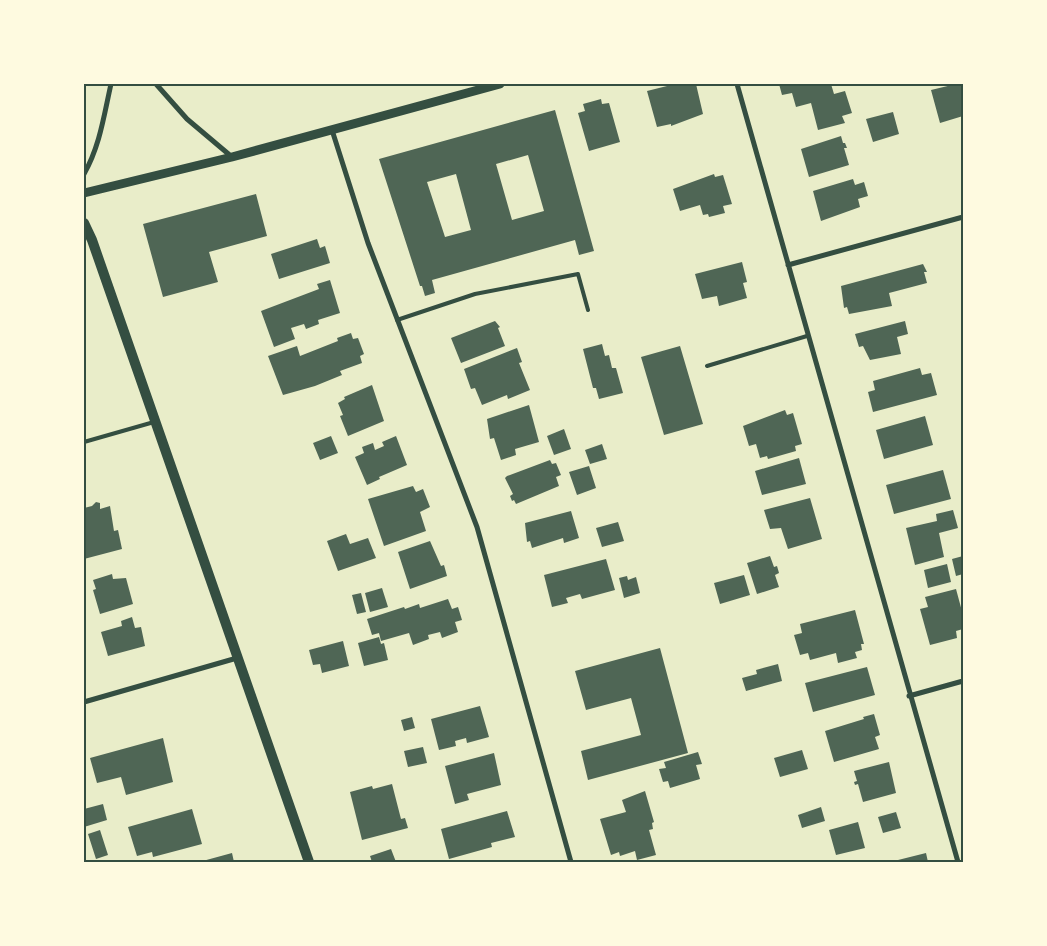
<svg xmlns="http://www.w3.org/2000/svg" width="1047" height="946" font-family="Quicksand,sans-serif">
<style>
.building{fill:#4f6655;fill-rule:evenodd}
.lines{fill:none;stroke-linecap:round;stroke-linejoin:round}
.service{stroke:#344e41;stroke-width:4}
.minor{stroke:#344e41;stroke-width:5}
.tertiary{stroke:#344e41;stroke-width:9}
.secondary{stroke:#344e41;stroke-width:10}
.neatline{fill:none;stroke:#344e41;stroke-width:2}
</style>
<rect width="100%" height="100%" fill="#e9edc9"/>
<path class="building" d="M666,84H696L703,114L671,126V124L657,127L647,91L667,86Z
M779,84H831L834,94L845,91L852,113L842,116L845,123L818,130L811,103L796,107L792,93L782,95Z
M956,84H961L963,91V116L940,123L931,90Z
M601,99L602,104L609,103L620,142L589,151L578,113L585,111L583,104Z
M555,110L594,251L579,255L575,240L432,280L435,293L425,296L422,286H420L379,159ZM528,155L544,211L512,220L496,164ZM456,174L471,230L445,237L427,182Z
M893,112L899,134L873,142L866,119Z
M841,136L843,143H845L847,148H844L849,165L809,177L801,149Z
M714,174L715,177L723,175L732,204L723,206L725,213L709,217L708,214L703,215L700,205L680,211L673,189Z
M853,179L855,185L864,182L868,196L858,199L860,207L821,221L813,191Z
M256,194L267,236L209,252L218,282L163,297L143,224Z
M317,239L320,248L325,246L330,263L279,279L271,254Z
M742,262L747,282L743,283L747,298L719,306L717,296L702,299L695,274Z
M923,264L927,272H924L927,283L889,293L892,306L849,314L847,307L844,308L841,286Z
M330,280L340,313L318,320L319,324L306,329L304,324L291,328L295,339L274,347L261,311L319,289L317,284Z
M495,321L500,327L498,328L505,346L461,363L451,338Z
M905,321L908,334L897,337L901,354L870,360L863,346L859,347L855,334Z
M351,333L353,339L358,338L364,354L360,356L362,363L340,371L342,375L315,386L283,395L268,356L297,346L300,356L338,341L337,338Z
M602,344L605,356L609,355L612,368H616L623,393L599,399L596,388H593L583,349Z
M680,346L703,424L664,435L641,357Z
M517,348L522,362L519,363L530,390L508,399L507,395L482,405L475,388L471,389L464,369Z
M920,368L922,375L931,373L937,395L873,412L868,392L875,390L873,381Z
M372,385L384,421L348,436L340,416L343,415L338,403L345,399L344,397Z
M529,405L539,442L515,449L516,455L501,460L494,438L490,439L487,419Z
M785,410L787,415L793,413L802,444L795,446L796,451L768,459L767,456L760,458L756,444L749,446L743,426Z
M925,416L933,445L884,459L876,430Z
M564,429L571,449L554,455L547,436Z
M331,436L338,453L320,460L313,443Z
M396,436L407,465L379,477L380,479L367,485L355,457L364,453L362,447L373,443L375,450L384,446L382,442Z
M602,444L607,459L590,464L585,450Z
M799,458L806,484L762,495L755,471Z
M550,460L552,464L556,463L561,475L556,477L559,486L516,504L514,500L512,501L510,496L513,494L505,478L507,476Z
M589,466L596,488L577,495L569,472Z
M943,470L951,499L894,514L886,485Z
M413,486L416,492L423,489L430,507L420,512L426,531L384,546L368,499Z
M810,498L822,539L788,549L781,528L770,529L764,510Z
M96,502L100,503V509L110,506L114,531L118,530L122,549L84,559V508L92,506Z
M953,510L958,528L939,533L944,557L915,565L906,528L937,521L936,514Z
M571,511L579,538L564,543L563,538L532,548L530,541L527,542L525,523Z
M618,522L624,541L602,547L596,528Z
M346,534L350,544L368,538L376,558L338,571L327,541Z
M430,541L441,566L444,565L447,576L410,589L398,552Z
M770,556L774,567L777,566L779,573L775,575L779,587L757,594L747,563Z
M963,556V574L956,576L952,559Z
M606,559L615,590L582,599L580,594L566,598L568,603L552,607L544,575Z
M947,564L951,582L928,588L924,570Z
M112,574L113,579L126,578L133,604L100,614L93,590L96,589L93,580Z
M744,575L750,595L720,604L714,583Z
M627,576L628,580L636,577L640,593L624,598L619,578Z
M382,588L388,607L370,612L365,593Z
M956,589L963,615V629L956,631L957,638L930,645L920,609L928,607L925,597Z
M361,593L366,612L357,614L352,595Z
M448,599L452,609L458,607L462,620L455,622L458,632L442,638L440,632L428,635L429,639L413,645L409,633L381,641L379,633L372,635L367,619L404,607L405,609L419,604L420,608Z
M855,610L864,644H861L862,650L855,652L857,658L838,663L836,653L810,660L808,653L800,655L794,635L802,633L800,624Z
M132,617L135,628L141,627L145,646L108,656L101,632L122,626L121,621Z
M379,637L381,644L384,643L388,660L364,666L358,643Z
M343,641L349,666L322,673L320,664L313,665L309,650Z
M660,648L688,753L588,780L581,751L641,735L631,698L586,710L575,671Z
M778,664L782,681L746,691L742,678L757,674L756,670Z
M867,667L875,695L813,712L805,683Z
M480,706L489,737L467,743L466,738L455,741L456,746L439,750L431,719Z
M874,714L880,735L875,737L879,749L834,762L825,731L864,719L863,717Z
M412,717L415,728L404,731L401,720Z
M163,738L173,782L126,795L121,777L97,783L90,758Z
M423,747L427,763L408,767L404,751Z
M802,750L808,769L780,777L774,758Z
M698,752L702,764L696,765L700,779L670,788L668,781L663,782L659,769L666,768L664,762Z
M494,753L501,785L467,794L469,800L455,804L445,766Z
M889,762L896,793L863,802L858,784L855,785L854,782L857,781L854,771Z
M392,784L401,819L405,818L408,828L362,840L350,792L372,786L373,789Z
M645,791L654,822L652,823L653,829L649,830L656,855L637,860L635,851L620,856L619,852L611,855L600,819L626,812L622,800Z
M103,804L107,820L84,827V809Z
M821,807L825,821L802,828L798,815Z
M192,809L202,844L153,857L152,852L137,856L128,827Z
M507,811L515,837L491,843L492,847L449,859L441,829Z
M896,812L901,828L883,833L878,817Z
M858,822L865,848L836,855L829,830Z
M100,830L108,855L96,859L88,834Z
M391,849L396,862H372L370,856Z
M232,853L234,862H199Z
M926,853L928,862H890Z"/>
<g class="lines">
<path class="service" d="M397,320L475,294L578,274L588,310
M707,366L807,336
M84,442L154,422"/>
<path class="minor" d="M156,84L187,119L232,157
M737,84L958,862
M332,130L368,243L477,527L571,862
M84,174C100,146 104,115 111,84
M788,265L963,217
M909,696L963,681
M84,702L237,658"/>
<path class="tertiary" d="M84,193L232,157L500,84"/>
<path class="secondary" d="M84,223L92,240L309,862"/>
</g>
<rect width="1047" height="946" fill="none" stroke="#fefae0" stroke-width="170"/>
<rect x="85" y="85" width="877" height="776" class="neatline"/>
</svg>
